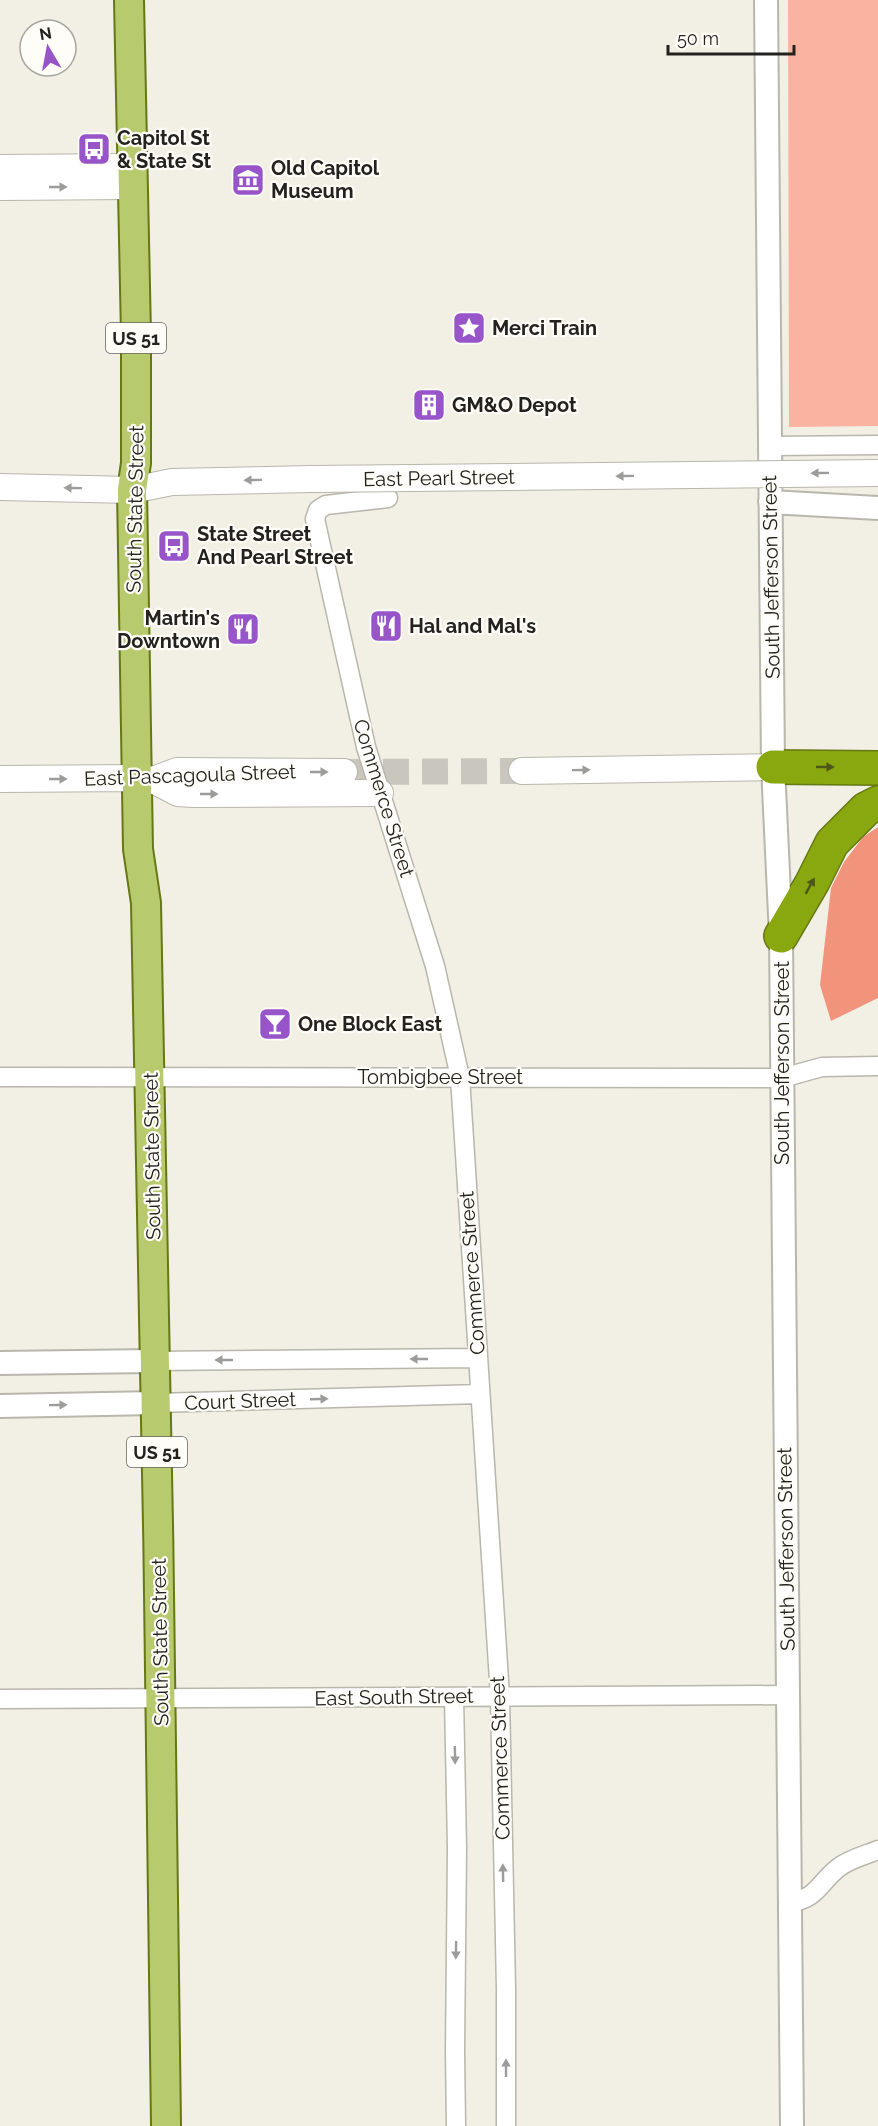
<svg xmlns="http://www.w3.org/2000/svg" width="878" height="2126" font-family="Raleway,sans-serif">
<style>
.green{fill:#fbb3a1}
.forest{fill:#f2947c}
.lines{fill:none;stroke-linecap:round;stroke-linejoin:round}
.secondary-tunnel{stroke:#c9c6bd;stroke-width:26;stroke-dasharray:26 13;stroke-linecap:butt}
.minor-casing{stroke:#b9b6ac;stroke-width:21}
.tertiary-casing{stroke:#b9b6ac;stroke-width:26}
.secondary-casing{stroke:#b9b6ac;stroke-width:28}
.primary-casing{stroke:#657814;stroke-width:32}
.motorway-casing{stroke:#657814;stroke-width:36}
.minor{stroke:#fff;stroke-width:18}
.tertiary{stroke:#fff;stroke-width:22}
.secondary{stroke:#fff;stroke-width:26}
.primary{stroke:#b8ca6e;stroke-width:28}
.motorway{stroke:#89a70e;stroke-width:33}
.secondary-bridge-casing{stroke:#b9b6ac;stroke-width:28;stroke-linecap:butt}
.secondary-bridge{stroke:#fff;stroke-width:26}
.oneway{fill:#9c9c9a}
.oneway2{fill:#4c5718}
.labels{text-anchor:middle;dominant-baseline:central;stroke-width:4.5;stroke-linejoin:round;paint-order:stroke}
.shield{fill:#fffdf7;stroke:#656460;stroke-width:1.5}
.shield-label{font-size:18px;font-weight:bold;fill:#23221f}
.poi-label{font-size:20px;font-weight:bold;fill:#23221f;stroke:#fffdf7;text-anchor:start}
.street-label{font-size:20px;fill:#23221f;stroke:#fffdf7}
</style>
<rect width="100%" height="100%" fill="#f2efe5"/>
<path class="green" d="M788,0H878V426L789,427Z"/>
<path class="forest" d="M878,827V998L831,1021L820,985L831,888L844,862L863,837Z"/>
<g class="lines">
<path class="secondary-tunnel" d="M344,772L522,771"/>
<defs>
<path id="minor" d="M770,446L878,445
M388,498L326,505L318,510L315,519L366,747L435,966L460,1077L500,1696L506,1989V2126
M0,1077L782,1078L822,1067L878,1066
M154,1361L478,1358
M156,1403L480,1394
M454,1697L457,1848L455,2051L456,2126
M0,1699L788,1695
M789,1903C818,1898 818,1884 838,1868C849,1859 866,1855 878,1850"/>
<path id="tertiary" d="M766,0L773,767L781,936L792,2126
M770,502L878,508
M0,1363L154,1361
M0,1406L156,1403"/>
<path id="secondary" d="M0,168L131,167
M0,187L132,186
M0,487L132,490L172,482L312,479
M522,771L773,767
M0,779L137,778L153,780L177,771L344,772
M153,780L178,793L194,794L380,793"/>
<path id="primary" d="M129,0L136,335V463L132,490L138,849L146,903C155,1311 162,1718 166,2126"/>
<path id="motorway" d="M773,767L878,768
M781,936L812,883L832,843L866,809L878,803"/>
</defs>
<use href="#minor" class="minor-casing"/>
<use href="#tertiary" class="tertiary-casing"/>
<use href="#secondary" class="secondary-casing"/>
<use href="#primary" class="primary-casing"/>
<use href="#motorway" class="motorway-casing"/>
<use href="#minor" class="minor"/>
<use href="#tertiary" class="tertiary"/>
<use href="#secondary" class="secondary"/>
<use href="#primary" class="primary"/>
<use href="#motorway" class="motorway"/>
<defs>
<path id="secondary-bridge" d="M312,479L878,473"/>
</defs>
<use href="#secondary-bridge" class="secondary-bridge-casing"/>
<use href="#secondary-bridge" class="secondary-bridge"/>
</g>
<defs><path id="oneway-solid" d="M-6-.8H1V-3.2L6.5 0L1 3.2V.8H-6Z" transform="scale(1.5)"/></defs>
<g class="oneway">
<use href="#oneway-solid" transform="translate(58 187)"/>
<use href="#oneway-solid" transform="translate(820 473) rotate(179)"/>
<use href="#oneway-solid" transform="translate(625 476) rotate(179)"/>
<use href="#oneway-solid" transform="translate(253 480) rotate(179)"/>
<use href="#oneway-solid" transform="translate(73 488) rotate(-179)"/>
<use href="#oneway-solid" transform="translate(581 770) rotate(-1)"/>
<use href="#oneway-solid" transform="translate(319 772)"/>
<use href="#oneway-solid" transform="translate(58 779)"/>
<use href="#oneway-solid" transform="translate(209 794)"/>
<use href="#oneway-solid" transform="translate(419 1359) rotate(180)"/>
<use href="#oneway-solid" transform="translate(224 1360) rotate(180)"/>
<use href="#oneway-solid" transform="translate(319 1399) rotate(-2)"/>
<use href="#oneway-solid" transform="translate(58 1405) rotate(-1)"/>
<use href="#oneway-solid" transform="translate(455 1755) rotate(89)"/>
<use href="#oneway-solid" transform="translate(503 1873) rotate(-91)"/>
<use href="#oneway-solid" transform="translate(456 1950) rotate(91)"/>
<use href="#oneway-solid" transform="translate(506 2068) rotate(-90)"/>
</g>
<g class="oneway2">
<use href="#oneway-solid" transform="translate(825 767)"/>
<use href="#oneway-solid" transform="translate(810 886) rotate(-61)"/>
</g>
<defs>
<symbol id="bus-square" viewBox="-11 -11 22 22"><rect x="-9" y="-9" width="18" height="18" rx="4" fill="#9855ca" stroke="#fffdf7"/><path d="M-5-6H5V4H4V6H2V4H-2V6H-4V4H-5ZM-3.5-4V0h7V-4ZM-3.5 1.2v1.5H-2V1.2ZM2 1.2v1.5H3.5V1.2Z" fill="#fff"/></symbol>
<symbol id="museum-square" viewBox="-11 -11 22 22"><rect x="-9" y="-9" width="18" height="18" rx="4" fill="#9855ca" stroke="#fffdf7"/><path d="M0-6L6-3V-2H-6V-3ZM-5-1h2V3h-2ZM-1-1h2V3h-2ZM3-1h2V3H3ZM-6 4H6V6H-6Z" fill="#fff"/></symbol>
<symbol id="sight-square" viewBox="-11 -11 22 22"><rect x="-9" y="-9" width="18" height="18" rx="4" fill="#9855ca" stroke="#fffdf7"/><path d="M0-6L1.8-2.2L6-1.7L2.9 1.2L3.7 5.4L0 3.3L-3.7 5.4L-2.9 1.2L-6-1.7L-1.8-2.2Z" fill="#fff"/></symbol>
<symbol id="building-square" viewBox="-11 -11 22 22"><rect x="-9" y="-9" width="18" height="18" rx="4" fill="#9855ca" stroke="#fffdf7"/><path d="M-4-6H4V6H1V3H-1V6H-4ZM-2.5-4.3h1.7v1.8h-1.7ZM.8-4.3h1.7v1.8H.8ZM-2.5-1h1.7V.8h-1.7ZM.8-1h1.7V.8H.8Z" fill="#fff"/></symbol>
<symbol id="restaurant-square" viewBox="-11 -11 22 22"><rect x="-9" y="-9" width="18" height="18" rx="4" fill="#9855ca" stroke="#fffdf7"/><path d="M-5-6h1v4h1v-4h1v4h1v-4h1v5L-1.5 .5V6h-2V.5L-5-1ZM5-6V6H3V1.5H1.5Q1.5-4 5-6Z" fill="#fff"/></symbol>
<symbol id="bar-square" viewBox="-11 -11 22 22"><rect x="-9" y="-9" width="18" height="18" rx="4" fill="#9855ca" stroke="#fffdf7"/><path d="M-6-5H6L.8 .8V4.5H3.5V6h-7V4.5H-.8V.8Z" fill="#fff"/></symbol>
</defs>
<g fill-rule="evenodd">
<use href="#bus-square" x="75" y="130" width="38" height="38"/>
<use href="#museum-square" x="229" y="161" width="38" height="38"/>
<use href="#sight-square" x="450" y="309" width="38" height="38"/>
<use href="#building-square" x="410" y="386" width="38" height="38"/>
<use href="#bus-square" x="155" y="527" width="38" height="38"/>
<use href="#restaurant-square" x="367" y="607" width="38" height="38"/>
<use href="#restaurant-square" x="224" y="610" width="38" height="38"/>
<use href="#bar-square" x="256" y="1005" width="38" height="38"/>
</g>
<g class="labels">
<g class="shield">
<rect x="106" y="323" width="60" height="30" rx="4.5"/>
<rect x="127" y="1437" width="60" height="30" rx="4.5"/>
</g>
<g class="shield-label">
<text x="136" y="338">US 51</text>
<text x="157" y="1452">US 51</text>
</g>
<g class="poi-label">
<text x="117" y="138">Capitol St<tspan x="117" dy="23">&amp; State St</tspan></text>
<text x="271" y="168">Old Capitol<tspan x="271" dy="23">Museum</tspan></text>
<text x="492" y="328">Merci Train</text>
<text x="452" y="405">GM&amp;O Depot</text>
<text x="197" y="534">State Street<tspan x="197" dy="23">And Pearl Street</tspan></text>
<text x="220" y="618" text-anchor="end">Martin's<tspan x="220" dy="23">Downtown</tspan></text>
<text x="409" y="626">Hal and Mal's</text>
<text x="298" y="1024">One Block East</text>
</g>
<g class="street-label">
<text transform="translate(439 478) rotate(-1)">East Pearl Street</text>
<text transform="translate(135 509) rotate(-89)">South State Street</text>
<text transform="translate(771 577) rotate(-91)">South Jefferson Street</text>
<text transform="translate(190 775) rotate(-2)">East Pascagoula Street</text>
<text transform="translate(384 798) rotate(73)">Commerce Street</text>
<text transform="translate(782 1063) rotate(-90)">South Jefferson Street</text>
<text x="440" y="1077">Tombigbee Street</text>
<text transform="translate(152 1156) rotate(-91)">South State Street</text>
<text transform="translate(472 1273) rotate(-94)">Commerce Street</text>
<text transform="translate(240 1401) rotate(-2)">Court Street</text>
<text transform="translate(786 1549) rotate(-91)">South Jefferson Street</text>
<text transform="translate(160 1642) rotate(-91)">South State Street</text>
<text transform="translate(394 1697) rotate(-1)">East South Street</text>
<text transform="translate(500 1758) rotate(-92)">Commerce Street</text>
</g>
</g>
<g transform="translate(48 48) rotate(350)"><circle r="28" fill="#fffdf7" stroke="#a7a5a1" stroke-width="1.5"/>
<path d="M0-4.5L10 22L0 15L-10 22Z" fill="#9855ca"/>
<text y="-9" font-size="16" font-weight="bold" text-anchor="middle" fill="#23221f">N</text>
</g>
<path d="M668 45v9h126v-9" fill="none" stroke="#23221f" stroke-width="3"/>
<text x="677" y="45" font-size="18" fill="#23221f" stroke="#fffdf7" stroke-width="4.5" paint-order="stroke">50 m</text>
</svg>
